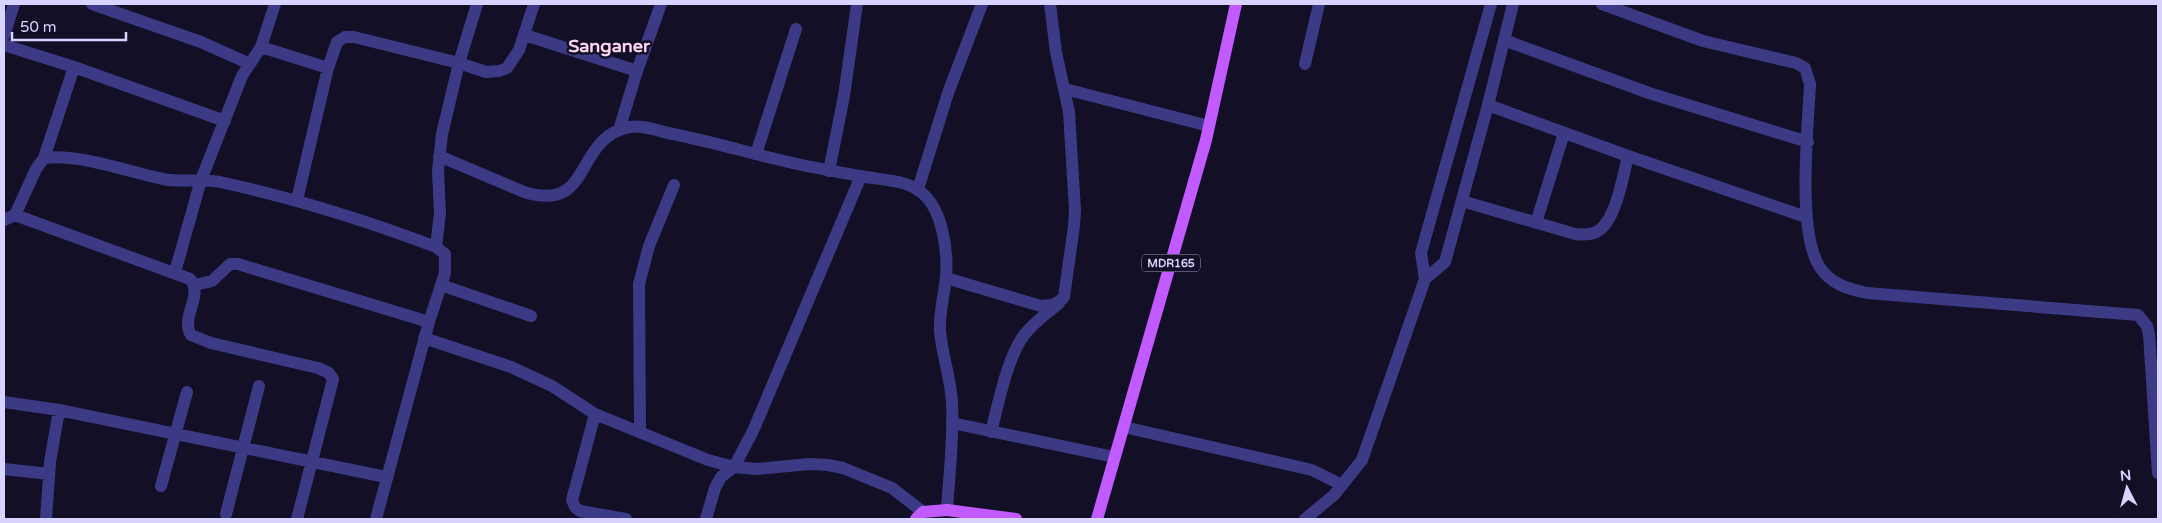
<svg xmlns="http://www.w3.org/2000/svg" width="2162" height="523" font-family="'Varela Round',sans-serif">
<style>
.lines{fill:none;stroke-linecap:round;stroke-linejoin:round}
.minor{stroke:#3d3a85;stroke-width:12}
.tertiary{stroke:#3d3a85;stroke-width:12}
.primary{stroke:#c25bff;stroke-width:12}
.labels{text-anchor:middle;dominant-baseline:central;stroke-width:5;stroke-linejoin:round;paint-order:stroke}
.shield{fill:#130f26;stroke:#9e99be;stroke-width:1}
.shield-label{font-size:11px;font-weight:bold;fill:#d9d4ff}
.district-label{font-size:18px;font-weight:bold;fill:#ffd6f0;stroke:#130f26}
</style>
<rect width="100%" height="100%" fill="#130f26"/>
<g class="lines">
<path class="minor" d="M92,4L201,42L250,64
M1602,4L1703,41L1796,63L1805,68L1810,84C1808,128 1797,229 1819,266C1830,284 1848,289 1867,293L2138,315L2147,326L2149,334L2158,473
M525,35L637,71
M4,36L14,4
M1504,40L1649,93L1808,142
M4,45L74,67L225,121
M261,47L328,68
M1305,64L1319,4
M1065,89L1209,126
M1488,105L1628,156L1806,217
M619,130L637,71L661,4
M756,154L796,29
M44,158L74,67
M829,171L844,96L857,4
M918,189L948,93L982,4
M297,200L328,68L337,42L345,37H354L459,63L486,72L499,71L507,68L519,50L534,4
M1462,201L1575,234C1583,235 1591,235 1598,231C1616,220 1623,176 1628,156
M15,215L190,279C204,296 180,316 191,335L211,343L318,368L329,373L333,379L331,387L297,519
M4,220L15,215L36,169L44,158C78,153 128,172 163,179C182,183 201,178 220,182C294,198 365,220 436,247
M1536,223L1564,133
M175,272L201,180L242,76L261,47L275,4
M946,278L1041,306C1050,305 1057,305 1064,297L1074,226L1075,210L1069,112L1056,52L1050,4
M195,285L212,281L230,264H238L429,322
M441,285L531,316
M424,338L511,367L552,386L595,414L708,460L734,467L757,469L810,464L828,465L843,468L892,488L923,512
M4,402L59,410L386,477
M595,414L572,500L575,507L580,511L626,519
M952,423L1114,457
M1124,427L1312,470L1342,485
M640,432L639,284L649,246L674,185
M991,432C998,405 1008,354 1025,334C1034,322 1048,313 1059,303
M4,469L49,474
M161,486L187,392
M226,514L259,386
M46,519L50,462L59,410
M706,519L715,488L721,477L734,467L753,431L861,176"/>
<path class="tertiary" d="M439,156L524,192C594,214 573,137 630,127C641,125 656,130 668,133C705,140 742,151 780,160C808,167 837,172 866,177C883,180 904,180 918,190C943,206 948,251 946,278C944,296 939,313 940,331C942,355 951,379 952,403C954,438 949,475 947,510
M1425,279L1421,253L1491,4
M376,519L429,322L445,273V254L436,247L440,213L438,171L442,134L459,63L477,4
M1305,519L1334,495L1362,460L1425,279L1445,262L1488,105L1513,4"/>
<path class="primary" d="M916,519L923,512L947,510L1016,519
M1097,519L1206,140L1236,4"/>
</g>
<g class="labels">
<rect class="shield" x="1142" y="254.5" width="58" height="17" rx="4"/>
<g class="shield-label">
<text x="1171" y="263">MDR165</text>
</g>
<g class="district-label">
<text x="609" y="46">Sanganer</text>
</g>
</g>
<rect width="2162" height="523" fill="none" stroke="#d9d4ff" stroke-width="10"/>
<g transform="translate(2127 488) rotate(354)" stroke="#130f26" stroke-width="4" paint-order="stroke">
<path d="M0-4L9 19L0 12L-9 19Z" fill="#d9d4ff"/>
<text y="-8" font-size="14" font-weight="bold" text-anchor="middle" fill="#d9d4ff">N</text>
</g>
<path d="M12 32v8h114v-8" fill="none" stroke="#d9d4ff" stroke-width="2.5"/>
<text x="20" y="32" font-size="15" fill="#d9d4ff" stroke="#130f26" stroke-width="4" paint-order="stroke">50 m</text>
</svg>
